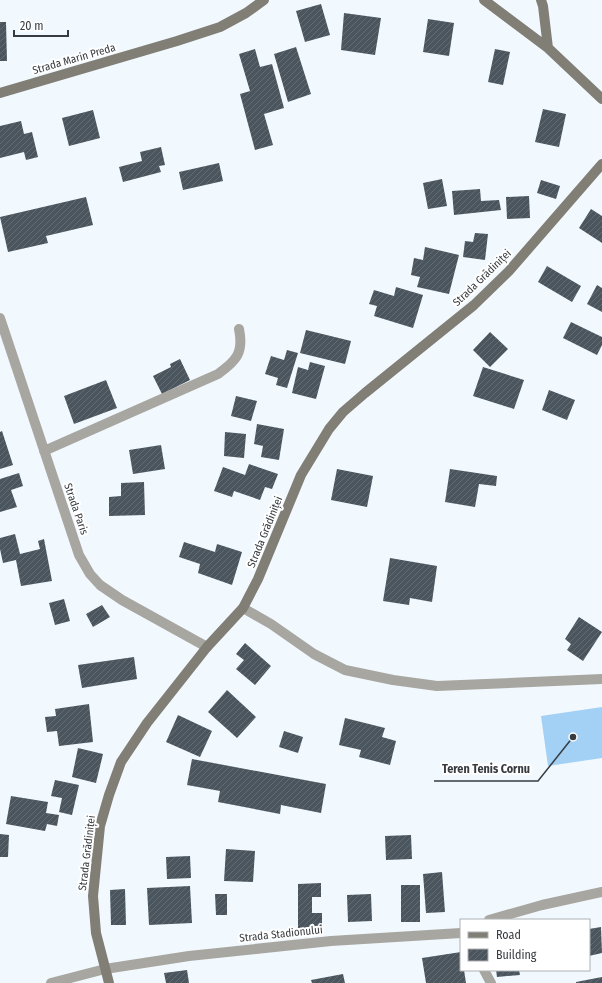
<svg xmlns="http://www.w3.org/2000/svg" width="602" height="983" font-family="'Fira Sans Condensed',sans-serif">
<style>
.grass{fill:#a3d0f5}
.building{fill:url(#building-hatch)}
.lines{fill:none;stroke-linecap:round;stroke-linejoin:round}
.street{stroke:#a8a6a0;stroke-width:10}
.secondary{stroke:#817e76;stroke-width:10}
.labels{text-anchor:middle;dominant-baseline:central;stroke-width:4;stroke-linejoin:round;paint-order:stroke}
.street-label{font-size:11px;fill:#383c40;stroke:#fff}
.leader{fill:none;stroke:#383c40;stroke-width:1.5}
.callout-dot{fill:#383c40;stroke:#fff;stroke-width:1.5}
.callout-label{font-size:12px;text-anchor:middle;font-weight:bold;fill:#383c40;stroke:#fff;stroke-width:4;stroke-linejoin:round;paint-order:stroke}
</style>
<defs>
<pattern id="building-hatch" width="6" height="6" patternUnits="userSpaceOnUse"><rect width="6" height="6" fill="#4b555e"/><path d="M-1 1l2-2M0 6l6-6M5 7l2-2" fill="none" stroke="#636b73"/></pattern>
</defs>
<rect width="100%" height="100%" fill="#f1f9ff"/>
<path class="grass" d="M602,707V758L548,766L541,716Z"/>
<path class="building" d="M321,4L330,35L305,42L296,11Z
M344,13L381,18L375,55L341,50Z
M428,19L454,23L449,56L423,52Z
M0,22H6L7,61H0Z
M296,47L311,94L288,102L274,54Z
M255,49L260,67L272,64L284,108L264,114L273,145L255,150L240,94L250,91L239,54Z
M495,49L510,52L503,85L488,82Z
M543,109L566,114L559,147L535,142Z
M93,110L100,138L69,146L62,118Z
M21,121L24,134L32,132L38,157L26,160L24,152L0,158V126Z
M161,147L165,165L159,166L161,172L123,182L119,167L142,161L140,152Z
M219,163L223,181L183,190L179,172Z
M442,179L447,206L428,209L423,183Z
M541,180L560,186L556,199L537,193Z
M480,189L481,201L499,200L501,210L454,215L452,191Z
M529,196L530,218L507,219L506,197Z
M86,197L93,225L46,236L48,243L8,252L0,217Z
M591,209L602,216V243L579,228Z
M475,233L488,234L485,260L463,257L465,241L473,242Z
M425,247L459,255L449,294L417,287L420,277L411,275L414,258L423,260Z
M547,266L581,286L572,302L538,282Z
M597,285L602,288V312L587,304Z
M396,287L423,295L413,328L374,316L377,306L369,304L374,290L394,296Z
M571,322L602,337V345L597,355L563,338Z
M306,330L351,341L345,364L300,353Z
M490,332L508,349L490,367L473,350Z
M287,350L298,353L287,388L276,385L278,378L265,374L271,356L284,360Z
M180,359L190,380L162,394L153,376L171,367L170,364Z
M310,362L325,366L316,399L292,393L298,367L308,370Z
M483,367L524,380L514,409L473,396Z
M106,380L117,408L74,424L64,396Z
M549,390L575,400L567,420L542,410Z
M236,396L257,401L251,421L231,416Z
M257,424L284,429L279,460L261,457L263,446L254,444Z
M2,431L13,465L0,469V432Z
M225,432L246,434L244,458L224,456Z
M161,445L165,469L133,474L129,450Z
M249,464L278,474L272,489L265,487L260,500L234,491L232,497L214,491L223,467L245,475Z
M337,469L373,476L367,507L331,500Z
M450,469L497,476L496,486L479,484L475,507L445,502Z
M19,473L23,486L11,490L17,507L0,512V479Z
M144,482L145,515L109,516V497L121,496V483Z
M15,534L20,554L40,549L38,541L44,539L52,581L21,586L16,560L3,563L0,549V538Z
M184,542L215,552L217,544L242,552L232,585L198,573L200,564L179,557Z
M390,558L437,566L432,602L410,598L409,605L383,601Z
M64,599L70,621L55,625L49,603Z
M102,605L110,617L93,627L86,614Z
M579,617L602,632L583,661L567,650L571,644L565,639Z
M245,643L271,666L255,685L236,669L244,660L236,654Z
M134,657L137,679L82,688L78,665Z
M227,690L256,717L237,738L208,712Z
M89,704L93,742L59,746L57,731L47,732L45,717L56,716L55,709Z
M178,715L212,731L200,757L166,742Z
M345,718L385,728L382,737L396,741L390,765L359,757L361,750L339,745Z
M284,731L303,737L298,753L279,747Z
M78,748L103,754L96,783L72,777Z
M192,759L326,784L321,813L281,805L280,814L218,802L220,791L187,785Z
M55,780L79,785L72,815L59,812L62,798L51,796Z
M11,796L48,802L46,813L59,815L57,826L47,824L45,831L6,824Z
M0,834L9,835L8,857H0Z
M411,835L412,859L386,860L385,836Z
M226,849L255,851L253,882L224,881Z
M190,856L191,878L167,879L166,857Z
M442,872L445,912L426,913L423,874Z
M321,883V897H312V913H322V928H298V884Z
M401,885H420V922H401Z
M190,886L192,923L149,925L147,888Z
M125,889L126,925H111L110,890Z
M215,894H227V915H216Z
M371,894L372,921L348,922L347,895Z
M601,927L602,953L589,956V929Z
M461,952V970H464L466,983H426L422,958Z
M187,970L189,983H166L164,973Z
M496,970H519L520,975L497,977Z
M343,974L345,983H312L311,980Z
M602,977V983H576V982Z"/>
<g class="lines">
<path class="street" d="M0,318L79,555L90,574L100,585L122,600L207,647
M44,451L218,374C236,361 244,353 239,329
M243,608L271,624L314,654L345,670L393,680L437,686L602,679
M489,920L542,905L602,892
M484,970L491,983
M51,983L105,969L189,956L331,941L461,933"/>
<path class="secondary" d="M484,0L548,48
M541,0L543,6L548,48L602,99
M0,93L177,41L220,27L246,13L264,0
M109,983L96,933L93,896L100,826L109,795L121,762L147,723L207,647L243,608L258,579L301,475L329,429L343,412L365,393L474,305L509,271L602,164"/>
</g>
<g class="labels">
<g class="street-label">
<text transform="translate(74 59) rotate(-16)">Strada Marin Preda</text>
<text transform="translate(482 278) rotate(-44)">Strada Grădiniței</text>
<text transform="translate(76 509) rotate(71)">Strada Paris</text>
<text transform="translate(265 532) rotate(-68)">Strada Grădiniței</text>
<text transform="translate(87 853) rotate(-83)">Strada Grădiniței</text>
<text transform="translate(281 934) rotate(-6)">Strada Stadionului</text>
</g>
</g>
<path class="leader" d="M573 737L538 781H434"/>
<circle class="callout-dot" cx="573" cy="737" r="4"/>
<g class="callout-label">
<text x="486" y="773">Teren Tenis Cornu</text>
</g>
<rect x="460" y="919" width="130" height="52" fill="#ffffff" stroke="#afb1b3"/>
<rect x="468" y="932" width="20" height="6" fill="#817e76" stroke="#afb1b3"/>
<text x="496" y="939" font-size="12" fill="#383c40">Road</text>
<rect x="468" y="949" width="20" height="12" fill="url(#building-hatch)" stroke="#afb1b3"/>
<text x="496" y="959" font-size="12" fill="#383c40">Building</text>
<path d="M14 30v6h54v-6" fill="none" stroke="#383c40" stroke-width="2"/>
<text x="20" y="30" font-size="12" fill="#383c40" stroke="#ffffff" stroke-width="3" paint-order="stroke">20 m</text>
</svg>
